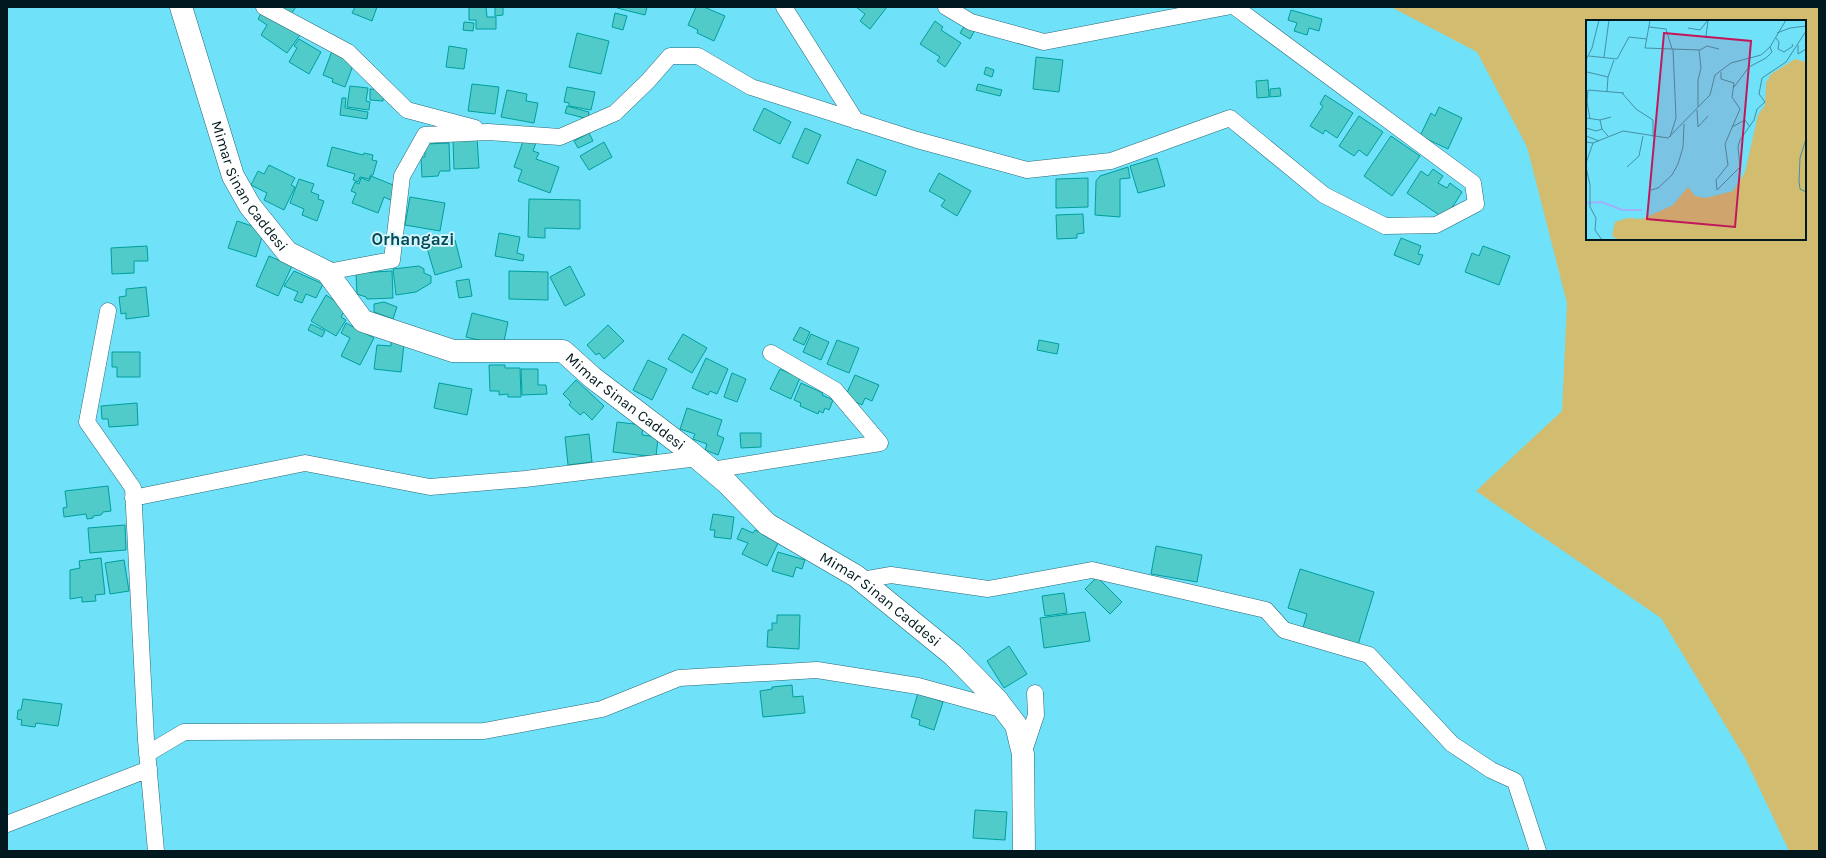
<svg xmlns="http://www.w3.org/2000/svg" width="1826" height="858" font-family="Karla,sans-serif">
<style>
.green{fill:#d2bc70;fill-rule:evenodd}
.building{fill:#50cbc9;stroke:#009e9d}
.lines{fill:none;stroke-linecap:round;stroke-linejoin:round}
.street-casing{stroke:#2b6874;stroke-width:17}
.secondary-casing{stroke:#2b6874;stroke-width:23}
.street{stroke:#fff;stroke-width:16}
.secondary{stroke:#fff;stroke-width:22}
.labels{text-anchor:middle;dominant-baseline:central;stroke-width:3.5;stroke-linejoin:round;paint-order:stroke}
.street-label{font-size:15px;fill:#01191e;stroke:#d7f5fc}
.quarter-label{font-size:17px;font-weight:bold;fill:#044b57;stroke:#d7f5fc}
.inset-river{fill:none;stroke:#a0b1fb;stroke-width:2}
.inset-road{fill:none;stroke:#4391a1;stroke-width:1}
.view{fill:#c2185b;fill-opacity:0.15;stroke:#c2185b;stroke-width:2}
.inset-edge{fill:none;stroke:#01191e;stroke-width:2}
</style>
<rect width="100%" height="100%" fill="#6fe1f9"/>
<path class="green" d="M1391,7H1819V851H1789L1745,758L1661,618L1476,491L1562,411L1567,303L1527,147L1477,52ZM1587,21H1805V239H1587Z"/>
<path class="building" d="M272,7H296L288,18Z
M355,7H377L372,21L352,13Z
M469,7H486L487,17H496V29H476V20H469Z
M495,7H503V15L495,16Z
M618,7H647L645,15L617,8Z
M696,7H704L725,16L714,41L697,33L698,30L688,25Z
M856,7H887L870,29L860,21L865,14Z
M263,10L300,35L287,53L261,35L267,25L258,19Z
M1291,10L1322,19L1319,31L1309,28L1307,35L1294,31L1297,23L1288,20Z
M615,13L627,16L623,30L612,27Z
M935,21L943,27L941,30L961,43L945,67L937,61L940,57L920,44Z
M464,22L474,23L473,31L463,30Z
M965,25L975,30L970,39L960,33Z
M577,33L609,41L601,74L569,67Z
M299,39L321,52L309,74L289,62L297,48L294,46Z
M449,46L467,49L464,69L446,67Z
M332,51L355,60L345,87L332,82L333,79L323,75Z
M1036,57L1063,60L1059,92L1033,89Z
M986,67L994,70L992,77L984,74Z
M1268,80L1269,97L1257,98L1256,81Z
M472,84L499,87L495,114L468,111Z
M978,84L1002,90L1000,96L976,90Z
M350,86L368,88L366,101L370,102L369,110L347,107Z
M567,87L595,92L591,110L569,106V103L564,102Z
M1280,88L1281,96L1270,97V89Z
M370,89L384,90L383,101L370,100Z
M507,90L527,94L526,101L538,103L534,123L501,117Z
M1325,95L1353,113L1337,138L1325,130L1323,134L1310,126L1323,106L1320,104Z
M342,98H346L345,108L368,112L367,119L340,115Z
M567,106L589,112L588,119L565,113Z
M1439,107L1462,118L1448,149L1420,136L1431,113L1435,116Z
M764,108L791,122L780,144L753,130Z
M1359,116L1383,132L1367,156L1359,150L1354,156L1339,146Z
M805,128L821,135L808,164L792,157Z
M589,133L593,141L578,148L574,141Z
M525,136L537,140L533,151L539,153L536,159L559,167L550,193L518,181L522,170L514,167Z
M1391,136L1420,156L1392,196L1364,176Z
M477,138L479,168L454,169L453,139Z
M604,142L612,157L589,170L580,156Z
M449,143L450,171H440L438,176L422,177L421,157H425V144Z
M332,147L363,155L364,153L373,155L372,160L377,161L373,175H371L369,179L360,177L358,182L353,180L355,174L327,166Z
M1157,158L1165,186L1138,193L1130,166Z
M857,159L886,171L876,196L847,183Z
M269,165L295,178L291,185L295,187L284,210L264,200L267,193L251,185L258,171L264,174Z
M1128,167L1130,178L1120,179V217L1095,215L1096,181L1100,176Z
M1433,169L1443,176L1438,183L1447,188L1450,183L1462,192L1445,219L1407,193L1421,171L1428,176Z
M939,173L971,191L957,216L941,206L945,200L929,191Z
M371,176L398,187L393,201L384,197L378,213L352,203L356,193L351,191L355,182L359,184L361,178L369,181Z
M1088,178V207L1056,208V179Z
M299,179L314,184L311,192L319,195L318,199L324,201L317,221L302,215L304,209L290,203Z
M410,197L445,203L440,231L405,225Z
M529,199L580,200V229L545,228V238L528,237Z
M1083,214L1084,233L1077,234V238L1057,239L1056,215Z
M237,221L264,230L256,257L228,248Z
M499,233L520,237L517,253L524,255L523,261L495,256Z
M1401,238L1421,246L1418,254L1423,255L1419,265L1394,255Z
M455,240L462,267L435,275L427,248Z
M147,246L148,261H134V273L112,274L111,248Z
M1483,246L1510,256L1499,285L1465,272L1472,253L1479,256Z
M269,256L292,266L278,296L256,286Z
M419,266L424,269V273L431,276V283L416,292L396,295L393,269Z
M570,266L585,295L565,306L550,277Z
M294,271L323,284L316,298L306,294L302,303L294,300L298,292L284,286Z
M392,271L393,298L367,299L366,297L357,294L356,273Z
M509,271L548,272V300L509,299Z
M469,279L472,296L459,298L456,281Z
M146,287L149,316L126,319V313L121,314L119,297L126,296V289Z
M326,295L338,303L348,305L341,317L346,320L336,336L311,321Z
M384,302L397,307L393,319L374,312V304Z
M472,313L508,322L503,346L466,337Z
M346,323L374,338L360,365L341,356L350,338L341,333Z
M311,324L325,331L322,337L308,330Z
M608,325L624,341L604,359L599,353L596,355L587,345Z
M800,327L810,332L804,345L793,340Z
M683,334L707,348L692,373L668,359Z
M811,334L829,342L821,360L803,352Z
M837,340L859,348L849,373L827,364Z
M1039,340L1059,344L1057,354L1037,350Z
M391,342L404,344L401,372L374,369L377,345L391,346Z
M112,352H140V377H117V367H112Z
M706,358L728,369L717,394L710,391L708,395L692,388Z
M648,360L667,369L652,400L633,390Z
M489,365H505V368H520L521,397H508V394L499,395V391H490Z
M521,369H538V385H546L547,394L522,395Z
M780,369L800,378L791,399L770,389Z
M732,373L746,379L737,402L724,397Z
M855,375L879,385L872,401L865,398L862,405L845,397Z
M576,380L604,406L592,420L584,412L580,415L569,405L571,402L563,394Z
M439,383L472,389L467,415L434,408Z
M801,383L823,393L822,395L833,400L829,410L825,408L823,413L819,411L818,414L800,406L801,403L794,400Z
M137,403L138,425L109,427L108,419H102L101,406Z
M687,408L722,420L717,435L724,438L718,455L705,450L707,444L693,439L695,434L680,429Z
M617,422L643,425L642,435L658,437L656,457L613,452Z
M740,433H761V447L741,448Z
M589,434L592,462L568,465L565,437Z
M108,486L111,511L103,512L101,515L93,516V518L87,519L86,514L64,517L63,508L67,507L65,491Z
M713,514L734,517L731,539L714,537L715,530H710Z
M125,525L126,550L90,553L88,528Z
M742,528L753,533L755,530L779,541L767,566L742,554L748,543L737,539Z
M1156,546L1202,555L1197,582L1151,574Z
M778,552L805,560L802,569L796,567L793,577L772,571Z
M101,558L105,594L95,595L96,601L82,602V597L70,599V570L80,568L79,561Z
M124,560L129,591L110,594L105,563Z
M1300,569L1374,592L1357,648L1302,631L1307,614L1288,608Z
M1097,577L1122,602L1110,614L1085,589Z
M1064,593L1067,613L1045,616L1042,596Z
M1085,612L1090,641L1044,648L1040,618Z
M777,615H800L799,649L767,647L768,630H772V623H777Z
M1009,646L1027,674L1004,688L987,661Z
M792,685L793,697L803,696L805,713L763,717L760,691L772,689V687Z
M918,693L943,702L934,730L919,725L920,720L911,717Z
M23,699L62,704L58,726L36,723L35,727L21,725L22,720L17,719L18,710H21Z
M975,810L1007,812L1005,840L973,838Z"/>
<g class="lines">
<defs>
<path id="street" d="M264,7L348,52L407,110L475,128
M784,7L856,121
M946,7L971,22L1044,42L1226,7
M327,272L392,260L402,176L425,135L488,132L560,137L615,113L648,81L670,56H698L751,87L917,140L1027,170L1111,161L1230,118L1324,195L1385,226L1436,225L1476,204L1473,183L1235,7
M108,311L87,422L133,488L146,740L156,851
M712,470L880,443L835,390L771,353
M133,498L305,463L430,487L525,479L698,458
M862,580L891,575L988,589L1092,570L1266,610L1284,630L1369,655L1452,744L1491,770L1515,781L1538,851
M147,754L184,732L484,731L602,709L679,678L817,670L918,686L1005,710
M1023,754L1036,715L1035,693
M7,824L149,769"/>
<g id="secondary">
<path id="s1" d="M181,7L233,176L250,206L287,252L327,272L363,321L453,351H563L593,378L689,451L727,483L767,524L856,576L953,655L997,700L1016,725L1023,754L1024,851"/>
</g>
</defs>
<use href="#street" class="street-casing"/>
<use href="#secondary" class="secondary-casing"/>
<use href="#street" class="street"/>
<use href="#secondary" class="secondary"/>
</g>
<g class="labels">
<g class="street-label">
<text stroke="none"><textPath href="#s1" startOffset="193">Mimar Sinan Caddesi</textPath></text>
<text stroke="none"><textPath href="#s1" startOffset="661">Mimar Sinan Caddesi</textPath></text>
<text stroke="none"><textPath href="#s1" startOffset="985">Mimar Sinan Caddesi</textPath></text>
</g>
<g class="quarter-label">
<text x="413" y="239">Orhangazi</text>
</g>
</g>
<g transform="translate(1586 20)">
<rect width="220" height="220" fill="#6fe1f9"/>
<path d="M209,39L220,42V220H31L26,215L29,202L42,198L55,199L72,192L87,185L102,167L109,176L120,178L147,171L159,152L172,95L179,85L180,63L185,54Z" fill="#d2bc70"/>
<path class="inset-river" d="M0,183L16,182L36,190H56"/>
<path class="inset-road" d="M64,0L59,28L114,30L121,26L133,29M63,7L80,9L86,29M102,8L114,10L122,0M191,13L204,8L220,6M120,16L122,1M190,18L193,22L192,29L198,32L207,26L206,24M212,25V34L220,29M3,36L31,39L43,17L61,19M18,37L23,0M0,40L6,28L13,0M1,52L22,57L28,40M135,52V59L148,63L146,77L154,89L139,124L142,145L130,160L131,170L154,147L152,127L154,120L168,100L171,89L179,82L173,74L176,58L200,42L220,11M148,67L163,47L180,38L186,32L184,27M21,71L22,57M36,73L50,89L67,100V117M112,87V60L115,48L113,30M111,90L112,107L122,96M0,98L14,100L25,97M4,99L1,82L2,70L38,73M14,100L16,109L22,116M146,107L159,100L164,107M0,108L10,111L16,109M0,116L13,121M84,117L90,98L87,29M220,119L214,138L213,161L214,169L220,172M0,122L7,123L37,111L82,118L124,75L129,55L145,43L175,35L184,27L200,0M0,143L7,123M0,147L4,165V187L10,198L9,210L16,220M41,147L53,136L57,116M65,170L72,168L86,155L92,144L97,127L98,104"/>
<path class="view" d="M78,13L165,21L149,207L61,199Z"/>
<rect width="220" height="220" class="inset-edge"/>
</g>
<rect width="1826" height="858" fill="none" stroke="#01191e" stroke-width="16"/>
</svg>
